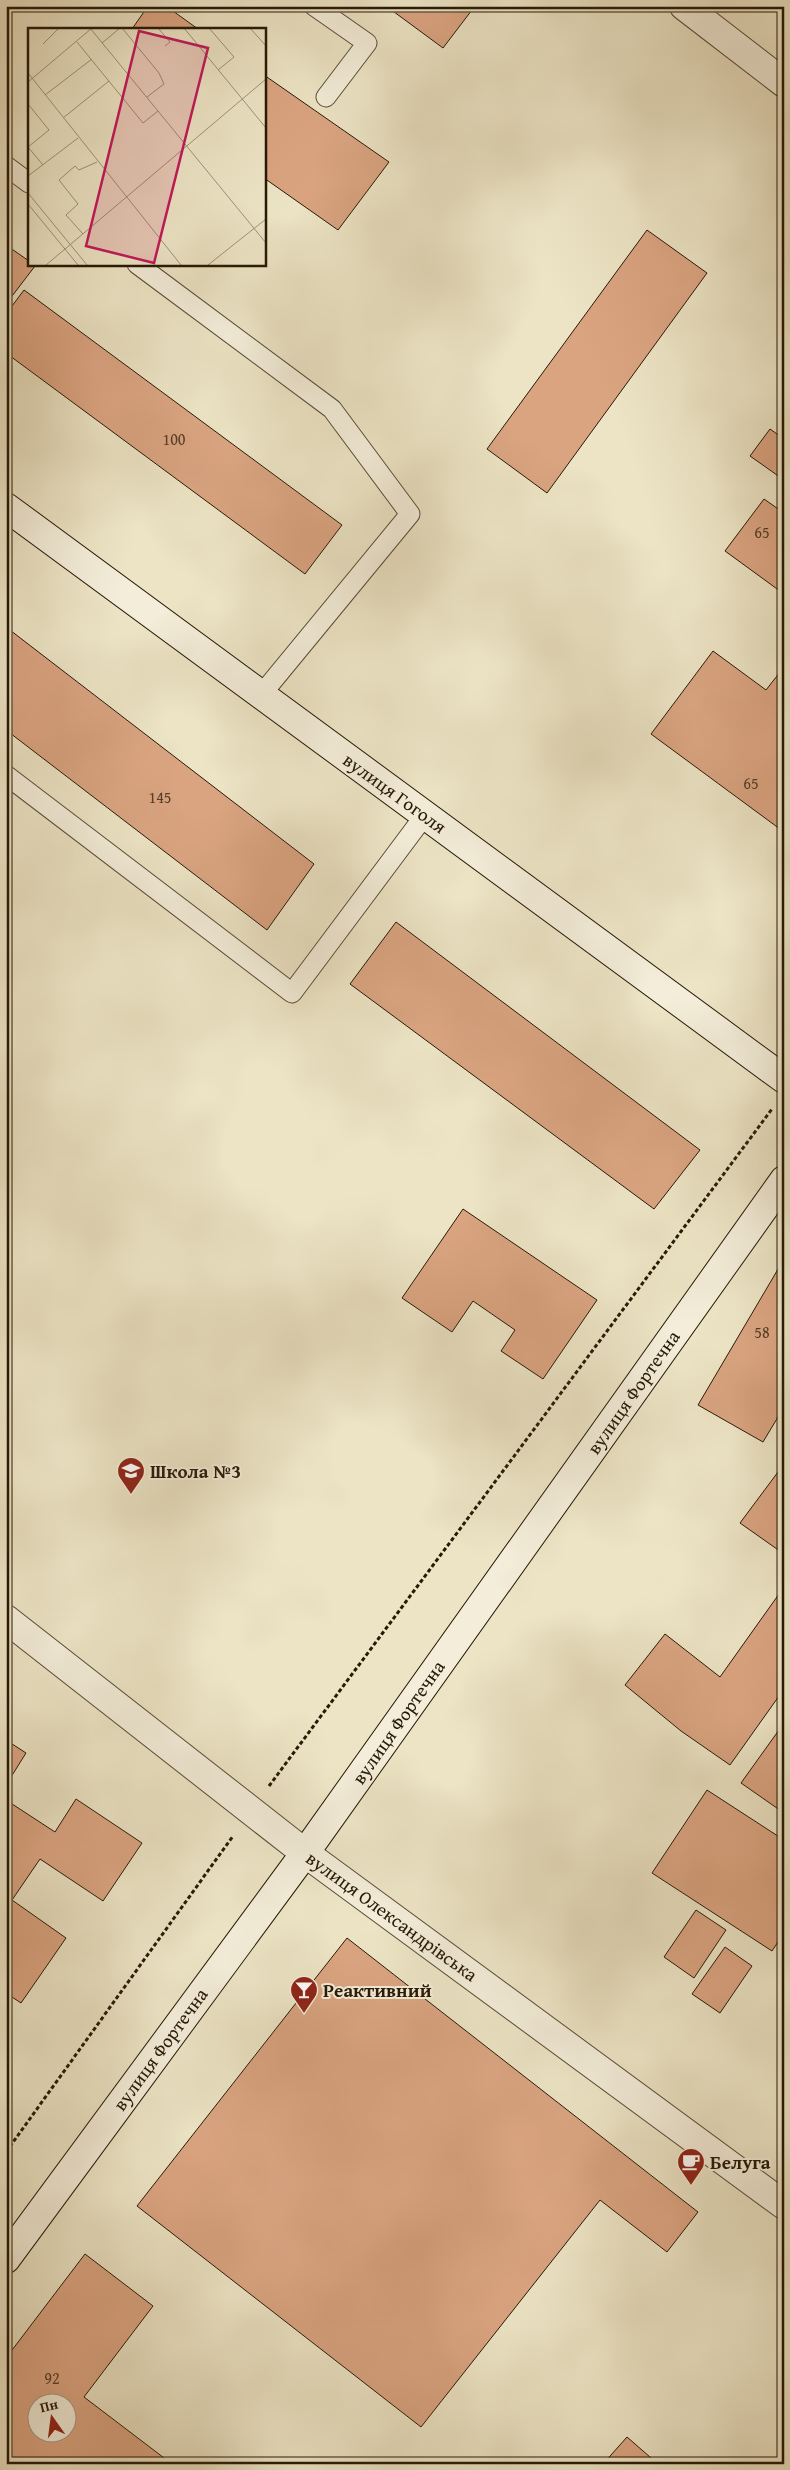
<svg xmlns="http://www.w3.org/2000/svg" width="790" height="2470" font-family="'Gentium Book Plus',serif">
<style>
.building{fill:#daa481;stroke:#271907;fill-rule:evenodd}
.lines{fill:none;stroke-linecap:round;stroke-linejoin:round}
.lane-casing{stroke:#584c36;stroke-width:21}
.street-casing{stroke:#584c36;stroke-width:30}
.secondary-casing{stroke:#271907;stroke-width:30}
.path{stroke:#271907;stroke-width:3;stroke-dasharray:4 2.5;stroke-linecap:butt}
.lane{stroke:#f3edd9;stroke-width:19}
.street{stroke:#f3edd9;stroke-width:28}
.secondary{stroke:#f3edd9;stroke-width:28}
.labels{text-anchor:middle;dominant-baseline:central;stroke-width:4;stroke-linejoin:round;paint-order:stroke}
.number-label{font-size:16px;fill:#543c26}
.street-label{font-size:19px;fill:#271907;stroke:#f3edd9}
.poi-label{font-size:19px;font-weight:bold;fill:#271907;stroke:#f3edd9;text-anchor:start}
.inset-road{fill:none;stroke:#9d9379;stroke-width:1}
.view{fill:#c2185b;fill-opacity:0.15;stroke:#c2185b;stroke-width:2.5}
.inset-edge{fill:none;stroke:#271907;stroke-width:2.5}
</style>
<rect width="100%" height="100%" fill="#ece4c5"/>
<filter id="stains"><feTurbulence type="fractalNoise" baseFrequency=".004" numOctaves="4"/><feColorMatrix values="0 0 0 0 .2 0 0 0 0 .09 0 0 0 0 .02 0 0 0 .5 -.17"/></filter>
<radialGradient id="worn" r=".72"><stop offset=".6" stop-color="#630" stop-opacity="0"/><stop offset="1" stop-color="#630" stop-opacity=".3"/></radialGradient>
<path class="building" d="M148,6H166L198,29H132Z
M386,6H475L443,48Z
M264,75L389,162L338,230L264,178Z
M647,230L707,273L547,493L487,449Z
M6,245L29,261V264L35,266L6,304Z
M24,290L342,525L305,574L6,353V314Z
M770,429L784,439V480L750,456Z
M764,499L784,513V594L725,551Z
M6,627L314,864L267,930L6,730Z
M713,651L766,690L784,667V832L651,734Z
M396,922L700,1150L654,1209L350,984Z
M463,1209L597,1300L543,1379L501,1351L515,1330L473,1301L452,1332L402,1298Z
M784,1259V1407L763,1442L698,1405Z
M781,1468L784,1470V1554L740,1523Z
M784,1587V1689L730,1765L681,1731L625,1685L665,1634L720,1677Z
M784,1723V1813L741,1783Z
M6,1740L26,1753L6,1785Z
M707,1790L784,1840V1933L772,1951L652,1873Z
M76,1799L142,1843L103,1901L40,1859L12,1900L66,1938L21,2003L6,1993V1800L55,1832Z
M696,1910L726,1930L694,1978L664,1957Z
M347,1938L698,2212L667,2252L600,2200L421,2427L137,2206Z
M725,1947L752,1966L720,2013L692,1994Z
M85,2254L153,2306L84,2397L172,2464H6V2358ZM38,2402H68V2432H38Z
M627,2437L658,2464H603Z"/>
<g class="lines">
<defs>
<path id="lane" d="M314,6L367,43L326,97
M6,166L29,183
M137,264L332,409L410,514L261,695
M6,775L292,993L425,815"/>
<path id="street" d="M684,6L784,83
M6,1619L305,1853L784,2205"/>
<path id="secondary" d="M6,507L784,1079
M6,2259L305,1853L784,1180"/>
</defs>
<use href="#lane" class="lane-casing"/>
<use href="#street" class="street-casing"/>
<use href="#secondary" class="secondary-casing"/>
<path class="path" d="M269,1786L772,1109
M6,2152L233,1836"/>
<use href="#lane" class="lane"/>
<use href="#street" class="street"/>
<use href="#secondary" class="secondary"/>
</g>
<defs>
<symbol id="school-pin" viewBox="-11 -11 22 30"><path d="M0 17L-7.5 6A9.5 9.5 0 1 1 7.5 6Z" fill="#8f2418" stroke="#f3edd9"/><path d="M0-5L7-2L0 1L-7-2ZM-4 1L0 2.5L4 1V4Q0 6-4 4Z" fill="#fff"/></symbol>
<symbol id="bar-pin" viewBox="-11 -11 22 30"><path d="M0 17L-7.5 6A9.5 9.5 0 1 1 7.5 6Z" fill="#8f2418" stroke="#f3edd9"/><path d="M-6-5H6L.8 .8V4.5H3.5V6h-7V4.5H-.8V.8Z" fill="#fff"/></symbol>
<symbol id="cafe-pin" viewBox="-11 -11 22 30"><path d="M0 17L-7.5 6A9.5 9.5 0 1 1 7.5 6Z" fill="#8f2418" stroke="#f3edd9"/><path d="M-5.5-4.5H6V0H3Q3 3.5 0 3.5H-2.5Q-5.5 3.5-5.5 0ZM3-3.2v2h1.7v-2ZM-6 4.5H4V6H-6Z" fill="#fff"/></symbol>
</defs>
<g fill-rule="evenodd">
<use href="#school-pin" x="115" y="1455" width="32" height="43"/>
<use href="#bar-pin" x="288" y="1974" width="32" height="43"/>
<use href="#cafe-pin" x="675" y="2146" width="32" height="43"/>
</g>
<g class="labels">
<g class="number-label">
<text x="174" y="439">100</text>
<text x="762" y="532">65</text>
<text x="751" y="783">65</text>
<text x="160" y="797">145</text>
<text x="762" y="1332">58</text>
<text x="52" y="2378">92</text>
</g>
<g class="street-label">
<text transform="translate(395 793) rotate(36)">вулиця Гоголя</text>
<text transform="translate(633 1392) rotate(-55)">вулиця Фортечна</text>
<text transform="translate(398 1722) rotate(-55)">вулиця Фортечна</text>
<text transform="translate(392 1916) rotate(36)">вулиця Олександрівська</text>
<text transform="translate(160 2049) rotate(-54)">вулиця Фортечна</text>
</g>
<g class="poi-label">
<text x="150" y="1471">Школа №3</text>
<text x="323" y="1990">Реактивний</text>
<text x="710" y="2162">Белуга</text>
</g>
</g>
<g transform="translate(28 28)">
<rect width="238" height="238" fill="#ece4c5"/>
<path class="inset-road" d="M62,0L238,215M94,0L131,45L136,56L119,69M130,0L142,14L137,18M156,0L238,100M181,0L206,29L190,42M222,0L238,18M49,14L115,95L130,83M74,15L92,0M15,16L31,0M0,45L153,237M0,54L64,0M17,67L64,31M0,76L21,102L0,119L15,137M35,90L81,53M0,148L50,110M0,165L59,237M0,176L50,237M55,206L38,187L50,176L31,152L47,138L51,142L69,134M37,221L238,51M18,237L37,221M180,237L238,191"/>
<path class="view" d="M111,3L180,20L126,235L58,218Z"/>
<rect width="238" height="238" class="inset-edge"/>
</g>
<rect width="790" height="2470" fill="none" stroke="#ece4c5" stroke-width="25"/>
<rect x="8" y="8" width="775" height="2455" fill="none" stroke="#271907" stroke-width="2.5"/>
<rect x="12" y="12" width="765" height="2445" fill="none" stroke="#271907"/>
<g transform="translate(52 2418) rotate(346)"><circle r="24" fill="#f3edd9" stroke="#a19885"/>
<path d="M0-4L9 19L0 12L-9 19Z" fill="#8f2418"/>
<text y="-8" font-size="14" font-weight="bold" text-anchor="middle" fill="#271907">Пн</text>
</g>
<rect width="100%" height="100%" filter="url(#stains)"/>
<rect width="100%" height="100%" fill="url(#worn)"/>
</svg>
